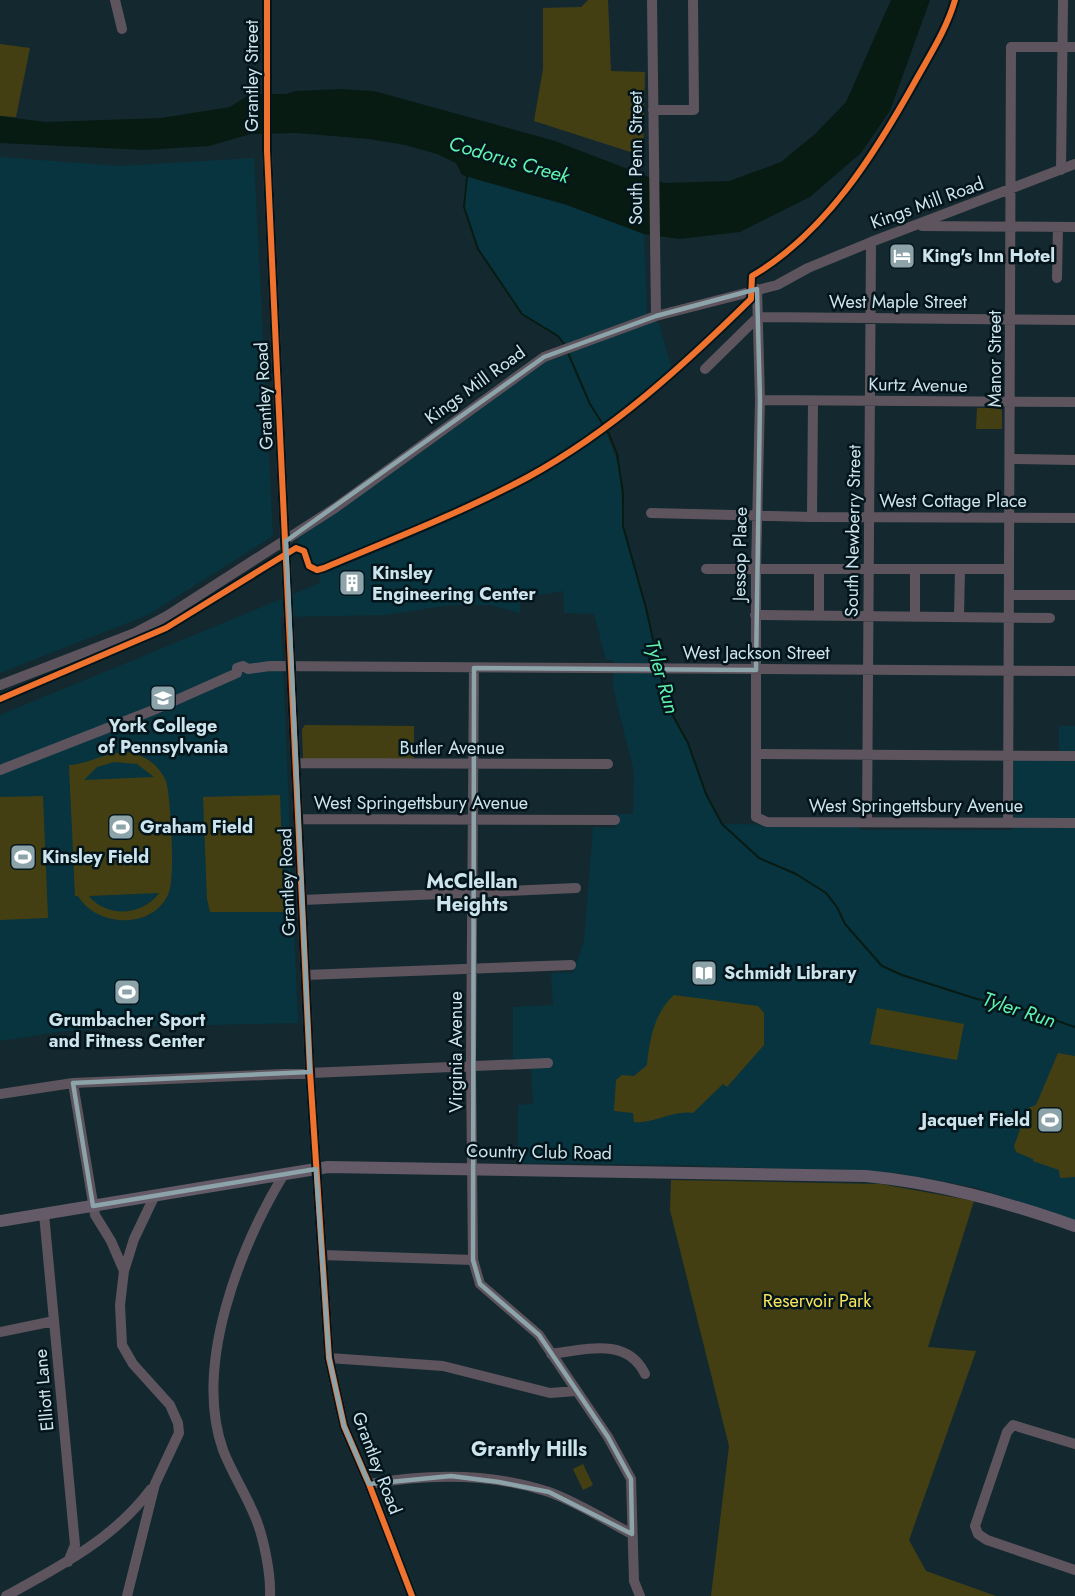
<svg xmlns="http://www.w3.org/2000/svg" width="1075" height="1596" font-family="Jost,sans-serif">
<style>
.built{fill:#07343f}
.green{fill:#443f12;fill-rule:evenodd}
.water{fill:#071b13}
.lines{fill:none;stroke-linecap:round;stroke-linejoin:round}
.stream{stroke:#071b13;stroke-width:2}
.minor{stroke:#5e545d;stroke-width:10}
.major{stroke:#655a67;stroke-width:12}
.cycleway-casing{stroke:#03151b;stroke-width:10}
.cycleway{stroke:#ef722f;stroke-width:6}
.marked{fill:none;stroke:#8ca3aa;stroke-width:4.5;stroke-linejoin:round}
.labels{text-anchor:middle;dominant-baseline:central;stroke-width:5;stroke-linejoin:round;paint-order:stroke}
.street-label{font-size:18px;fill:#cce4ed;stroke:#03151b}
.poi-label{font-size:18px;font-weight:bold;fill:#cce4ed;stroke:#03151b;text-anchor:start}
.park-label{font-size:18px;fill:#fbe559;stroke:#03151b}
.water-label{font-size:20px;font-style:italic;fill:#61f2b0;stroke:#03151b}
.neighbourhood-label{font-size:20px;font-weight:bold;fill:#cce4ed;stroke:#03151b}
</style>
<rect width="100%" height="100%" fill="#14292f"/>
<path class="built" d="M0,157L120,166L254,158L273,536L148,615L0,673Z
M467,177L567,205L644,234L647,314L659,324L673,373L604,428L620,468L623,526L646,607L667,705L688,743L706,794L722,824L857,826L861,830H1013L1014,760L1059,759V726H1075V1220L974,1187L896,1173L682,1165L518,1163V1105L533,1104L531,1064L513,1065V1007L553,1005L551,973L573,972L584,941L593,827L615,828V814H633L634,772L613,688L614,660H606L594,614L564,613L563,591L520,598V613L490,605H450L385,615L281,617L298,1023L122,1027L58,1032L0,1041V715L320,583L318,567L310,563L307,551L298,544V538L503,389L544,362L569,354L558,336L522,314L478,249L465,210L464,191Z"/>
<path class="green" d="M588,0H608L611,71L645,72L643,156L534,121L543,69V8L581,7Z
M0,44L30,48L16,117L0,116Z
M977,408H1002V429H976Z
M305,725L414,726V757L412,761L303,759L302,729Z
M127,752C145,755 158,764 166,781C171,798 175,876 169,892C155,930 97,928 78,896H75L69,765C90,764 105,752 127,752ZM114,762L137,764L154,777L84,780L97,767ZM159,893C143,916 106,918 89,896Z
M280,795L284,912H210L207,899L203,797Z
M43,796L48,918L0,920V797Z
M674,995L758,1006L764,1013V1045L727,1087L723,1084L693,1113C672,1110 655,1124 634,1122L633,1113L614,1111L616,1080L622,1075L634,1076L647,1065C649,1041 655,1011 674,995Z
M877,1008L964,1024L957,1060L870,1044Z
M1058,1053L1075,1056V1177L1060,1178L1059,1170L1033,1161V1159L1016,1152L1014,1146L1028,1108L1036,1105Z
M671,1180L881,1184L974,1201L928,1347L976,1351L909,1540L926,1571L996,1596H711L729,1446L670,1210Z
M583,1464L593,1485L583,1490L573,1469Z"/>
<path class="water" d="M891,0H930L890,111L861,153L810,197L740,232L679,239L644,234L567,205L462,175L456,163L437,154L405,145L369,139L297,133L251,134L209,146L143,150L0,143V116L45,122L161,118L230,107L250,94H286L296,91L341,89L374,91L555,141L664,183L729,181L781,162L815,134L846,102Z"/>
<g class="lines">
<path class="stream" d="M467,177L464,207L478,249L522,314L558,336L565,345
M568,353L590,404L609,434L617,454L623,493V526L646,608L659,666
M660,672L667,705L688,743L706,794L722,824L759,858L796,874L826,893L837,907L845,924L882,966L902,975L977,999L1026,1010L1075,1027"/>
<path class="minor" d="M115,0L122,29
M267,0V151L277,370L310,1072L329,1358L344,1426L369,1484L412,1596
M652,0L656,316
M653,110H694L693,0
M1061,170L1063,0
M922,226L1075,227
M1057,278L1058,227
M757,289L760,400L756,568V817L767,822L1075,823
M705,369L758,317L1075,320
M760,400L1075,402
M1011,459L1075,460
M651,513L812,517L1075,518
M812,517L813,402
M706,569H1009
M819,569V616
M915,569V617
M1009,595H1075
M755,615L1050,618
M959,617L960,569
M474,668L471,1066L473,1260L480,1284L539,1335L608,1437L631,1479L634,1581L640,1596
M0,685L135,633L167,616L335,508L544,357L656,316L777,285L808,268L871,242L1075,164
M756,754L1075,756
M297,763L608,764
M0,770L156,709L237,673V668L243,666L248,669L270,666L1075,671
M299,819L615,820
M867,822L871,242
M1008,822L1011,47H1075
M302,900L576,888
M306,975L571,965
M73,1083L95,1215L111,1241L124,1271L120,1305L122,1345L133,1364L170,1405L178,1423L179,1433L155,1484L127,1596
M0,1094L73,1083L548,1063
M44,1214L75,1545L68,1562
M322,1255L473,1260
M124,1271L134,1239L155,1195
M0,1332L54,1321
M551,1354C584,1350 627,1336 645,1374
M329,1358L443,1366L550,1393L576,1391
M1075,1444L1013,1425L1007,1432L975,1526L978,1534L987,1540L1075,1570
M369,1484C427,1474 492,1473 549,1492C577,1502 605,1520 632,1534
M6,1596C59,1567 114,1539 151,1489
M270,1596C271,1573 263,1533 253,1512C244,1491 231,1471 223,1450C193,1365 240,1247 284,1174"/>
<path class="major" d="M0,1221L328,1167L866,1176C939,1183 1006,1202 1075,1226"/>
<defs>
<path id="cycleway" d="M267,0V151L277,370L310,1072L329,1358L344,1426L369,1484L412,1596
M0,699L166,628L296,548L304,551L309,566L317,570L324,568C393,539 463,512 528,477C612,431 683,366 751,299L752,276C827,232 876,152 917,78C931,53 947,28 955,0"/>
</defs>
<use href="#cycleway" class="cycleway-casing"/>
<use href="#cycleway" class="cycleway"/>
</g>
<path class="marked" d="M757,289L760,400L756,670L474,668L473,1260L480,1284L539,1335L608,1437L631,1479L632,1534L549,1492L499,1482L451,1476L369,1484L344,1426L329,1358L316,1169L93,1206L73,1083L310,1072L286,541L544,357L656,316Z"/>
<defs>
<symbol id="hotel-square" viewBox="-11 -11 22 22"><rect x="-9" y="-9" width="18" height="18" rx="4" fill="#8ca3aa" stroke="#03151b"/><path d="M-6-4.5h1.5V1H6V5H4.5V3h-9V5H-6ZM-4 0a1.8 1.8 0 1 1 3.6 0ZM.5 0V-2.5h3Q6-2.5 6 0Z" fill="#fff"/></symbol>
<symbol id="building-square" viewBox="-11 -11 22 22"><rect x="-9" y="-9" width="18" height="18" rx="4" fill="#8ca3aa" stroke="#03151b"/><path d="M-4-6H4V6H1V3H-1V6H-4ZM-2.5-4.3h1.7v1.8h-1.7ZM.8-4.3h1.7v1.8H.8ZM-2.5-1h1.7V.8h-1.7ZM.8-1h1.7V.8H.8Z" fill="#fff"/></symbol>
<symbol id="university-square" viewBox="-11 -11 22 22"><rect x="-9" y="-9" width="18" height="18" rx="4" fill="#8ca3aa" stroke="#03151b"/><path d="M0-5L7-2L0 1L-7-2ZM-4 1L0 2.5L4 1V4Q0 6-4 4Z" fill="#fff"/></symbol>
<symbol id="stadium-square" viewBox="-11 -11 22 22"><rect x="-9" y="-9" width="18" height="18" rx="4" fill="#8ca3aa" stroke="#03151b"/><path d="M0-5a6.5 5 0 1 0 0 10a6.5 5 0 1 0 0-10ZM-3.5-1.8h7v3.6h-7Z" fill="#fff"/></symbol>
<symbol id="library-square" viewBox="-11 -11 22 22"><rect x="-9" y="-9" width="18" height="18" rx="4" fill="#8ca3aa" stroke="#03151b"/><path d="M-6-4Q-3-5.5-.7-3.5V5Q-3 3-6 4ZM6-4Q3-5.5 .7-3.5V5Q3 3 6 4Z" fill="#fff"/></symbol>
</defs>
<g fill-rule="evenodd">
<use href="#hotel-square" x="887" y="241" width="30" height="30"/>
<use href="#building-square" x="337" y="568" width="30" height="30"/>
<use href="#university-square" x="148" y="683" width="30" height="30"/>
<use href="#stadium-square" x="106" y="812" width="30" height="30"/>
<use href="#stadium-square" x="8" y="842" width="30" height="30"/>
<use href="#library-square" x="689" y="958" width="30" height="30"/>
<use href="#stadium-square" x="112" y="977" width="30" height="30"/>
<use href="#stadium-square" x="1035" y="1105" width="30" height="30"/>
</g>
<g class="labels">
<g class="street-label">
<text transform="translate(252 76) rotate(-90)">Grantley Street</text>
<text transform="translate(636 158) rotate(-90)">South Penn Street</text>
<text transform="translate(927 203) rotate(-20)">Kings Mill Road</text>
<text x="898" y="302">West Maple Street</text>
<text transform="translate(995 359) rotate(-90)">Manor Street</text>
<text transform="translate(475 385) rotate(-36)">Kings Mill Road</text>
<text transform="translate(918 385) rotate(1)">Kurtz Avenue</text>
<text transform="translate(264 396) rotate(-93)">Grantley Road</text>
<text x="953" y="501">West Cottage Place</text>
<text transform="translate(853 531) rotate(-89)">South Newberry Street</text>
<text transform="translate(740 554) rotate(-89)">Jessop Place</text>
<text x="756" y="653">West Jackson Street</text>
<text x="452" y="748">Butler Avenue</text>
<text x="421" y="803">West Springettsbury Avenue</text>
<text x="916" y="806">West Springettsbury Avenue</text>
<text transform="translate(287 882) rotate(-92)">Grantley Road</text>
<text transform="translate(456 1052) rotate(-90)">Virginia Avenue</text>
<text transform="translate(539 1152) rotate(1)">Country Club Road</text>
<text transform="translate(44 1390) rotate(-95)">Elliott Lane</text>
<text transform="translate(377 1463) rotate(69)">Grantley Road</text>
</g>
<g class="poi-label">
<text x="922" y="256">King's Inn Hotel</text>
<text x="372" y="573">Kinsley<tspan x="372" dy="21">Engineering Center</tspan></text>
<text x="163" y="726" text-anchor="middle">York College<tspan x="163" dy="21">of Pennsylvania</tspan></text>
<text x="140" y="827">Graham Field</text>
<text x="42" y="857">Kinsley Field</text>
<text x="724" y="973">Schmidt Library</text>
<text x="127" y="1020" text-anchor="middle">Grumbacher Sport<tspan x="127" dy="21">and Fitness Center</tspan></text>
<text x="1030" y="1120" text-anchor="end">Jacquet Field</text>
</g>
<g class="park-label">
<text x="817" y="1301">Reservoir Park</text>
</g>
<g class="water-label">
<text transform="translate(509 160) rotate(16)">Codorus Creek</text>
<text transform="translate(662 677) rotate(74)">Tyler Run</text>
<text transform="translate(1019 1010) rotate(18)">Tyler Run</text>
</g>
<g class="neighbourhood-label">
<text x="472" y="881">McClellan<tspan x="472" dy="23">Heights</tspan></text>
<text x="529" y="1449">Grantly Hills</text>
</g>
</g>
</svg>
